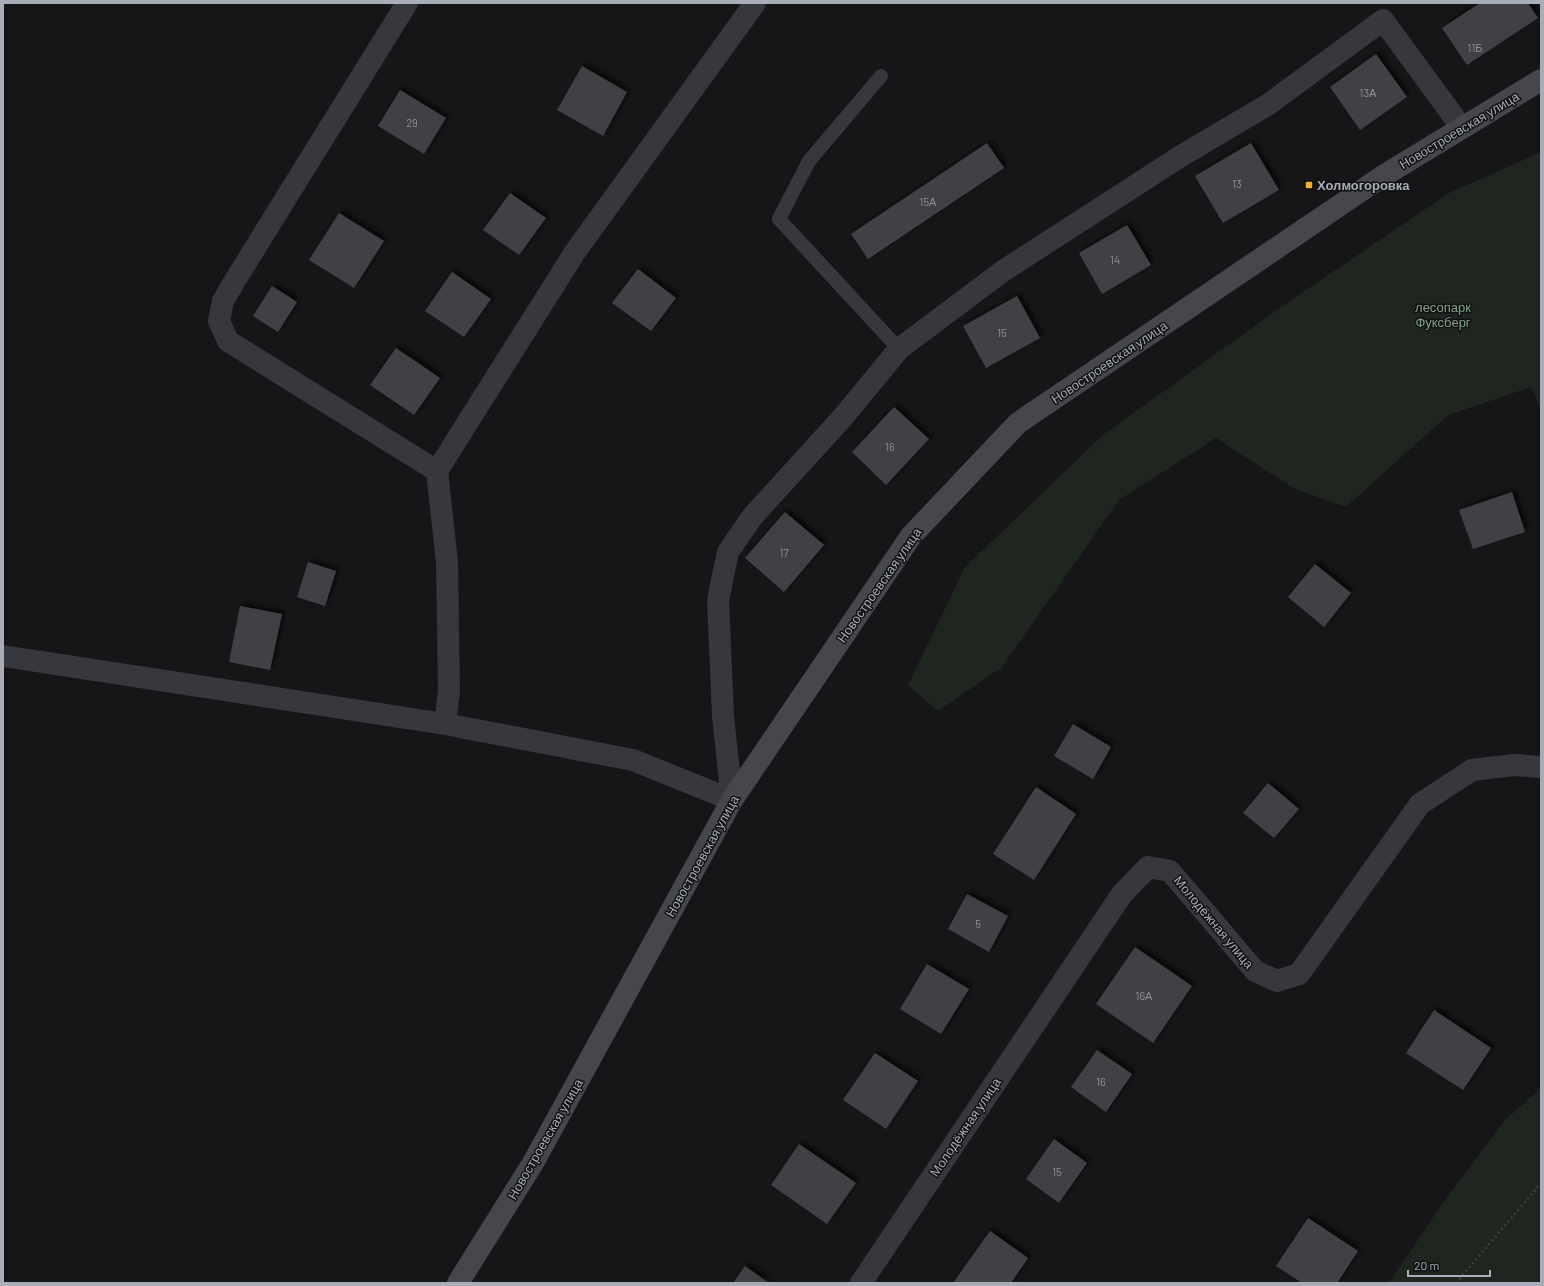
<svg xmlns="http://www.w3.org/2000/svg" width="1544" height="1286" font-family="Barlow,sans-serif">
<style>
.green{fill:#1e261f}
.building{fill:#404145;filter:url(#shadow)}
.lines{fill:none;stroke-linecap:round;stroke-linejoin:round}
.path{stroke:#3d3f44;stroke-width:2.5;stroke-dasharray:2 3;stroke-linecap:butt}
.lane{stroke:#37383d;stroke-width:14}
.street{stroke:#37383d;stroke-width:22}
.secondary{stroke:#45474d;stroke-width:22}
.poi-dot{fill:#f2b134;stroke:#111113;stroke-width:1.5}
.labels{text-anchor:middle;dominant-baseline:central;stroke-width:3;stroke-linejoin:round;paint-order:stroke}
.number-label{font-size:11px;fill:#8e929b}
.street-label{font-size:13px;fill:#a8adb8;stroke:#111113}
.poi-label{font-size:13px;font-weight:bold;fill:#a8adb8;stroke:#111113;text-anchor:start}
.park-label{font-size:13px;fill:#7fa381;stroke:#111113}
</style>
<defs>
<filter id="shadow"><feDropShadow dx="3.5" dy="-3.5" stdDeviation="2" flood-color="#0009"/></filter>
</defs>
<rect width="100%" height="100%" fill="#161618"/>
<path class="green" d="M1541,152V409L1531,387L1448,415L1346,507L1295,489L1216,438L1119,500L1002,667L938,711L908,685L965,567L1104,434L1284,305L1449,193Z
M1541,1088V1283H1389L1442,1204L1504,1121Z"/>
<path class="building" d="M1480,3H1528L1538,18L1467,65L1442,28Z
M1376,54L1407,97L1360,130L1330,87Z
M582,66L627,92L603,136L557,110Z
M400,90L446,118L424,154L378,126Z
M987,143L1004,168L868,259L851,234Z
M1251,143L1279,190L1223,223L1195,176Z
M510,193L546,218L519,255L483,230Z
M339,213L384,241L354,288L309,260Z
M1127,225L1151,265L1102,294L1079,253Z
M638,269L676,298L651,331L612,303Z
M452,272L491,299L464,337L425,311Z
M272,286L297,302L278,332L253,316Z
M1017,296L1040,338L986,368L963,326Z
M396,348L440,378L414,415L370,385Z
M894,407L929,439L886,485L852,452Z
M1512,492L1525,532L1473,549L1459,510Z
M785,512L824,545L784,592L745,558Z
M308,562L336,571L325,606L297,597Z
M1315,564L1351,593L1324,627L1288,597Z
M240,606L282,614L270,670L229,662Z
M1073,724L1111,747L1093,779L1054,756Z
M1268,783L1299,809L1274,838L1243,813Z
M1036,787L1076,814L1034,880L993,854Z
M967,894L1008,916L989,952L948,929Z
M1135,947L1192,986L1153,1043L1096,1004Z
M927,964L969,989L941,1034L900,1009Z
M1434,1010L1491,1048L1463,1090L1406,1053Z
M1097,1050L1132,1074L1106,1112L1071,1087Z
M875,1053L918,1081L886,1129L843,1100Z
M1054,1139L1087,1163L1059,1203L1026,1179Z
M799,1144L856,1183L827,1224L771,1185Z
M1308,1218L1358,1251L1337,1283H1302L1276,1266Z
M990,1231L1028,1258L1011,1283H953Z
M745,1266L769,1283H733Z"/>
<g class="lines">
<path class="path" d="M1456,1283L1541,1183"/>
<path class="lane" d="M881,76L809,161L779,219L899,349"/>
<path class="street" d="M407,3L234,282L223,301L219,321L228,341L437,471
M3,656L445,724L633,760L732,800L723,716L718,600L728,552L752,517L843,417L899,349L1003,271L1181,156L1269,104L1383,20L1462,128
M445,724L449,691L447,562L437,471L575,252L755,3
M861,1283L1122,894L1148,867L1170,871L1255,971L1277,981L1299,974L1420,804L1472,770L1514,765L1541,767"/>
<path class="secondary" d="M458,1283L533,1163L732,800L911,536L1018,423L1383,176L1541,80"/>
</g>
<rect class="poi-dot" x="1305" y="181" width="8" height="8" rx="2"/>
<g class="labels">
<g class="number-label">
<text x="1475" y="47">11Б</text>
<text x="1368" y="92">13А</text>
<text x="412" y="122">29</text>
<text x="1237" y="183">13</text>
<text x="928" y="201">15А</text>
<text x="1115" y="259">14</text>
<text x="1002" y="332">15</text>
<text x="890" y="446">16</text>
<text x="784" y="552">17</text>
<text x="978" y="923">5</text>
<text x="1144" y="995">16А</text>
<text x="1101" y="1081">16</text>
<text x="1057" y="1171">15</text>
</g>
<g class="street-label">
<text transform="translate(1459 130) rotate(-31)">Новостроевская улица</text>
<text transform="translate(1109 362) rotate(-34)">Новостроевская улица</text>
<text transform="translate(879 585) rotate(-55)">Новостроевская улица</text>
<text transform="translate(702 856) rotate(-61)">Новостроевская улица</text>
<text transform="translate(1214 922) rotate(50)">Молодёжная улица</text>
<text transform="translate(965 1127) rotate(-56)">Молодёжная улица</text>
<text transform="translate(545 1139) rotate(-60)">Новостроевская улица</text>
</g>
<g class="poi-label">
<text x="1317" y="185">Холмогоровка</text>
</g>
<g class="park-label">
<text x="1443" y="307">лесопарк<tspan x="1443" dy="15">Фуксберг</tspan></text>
</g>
</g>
<rect width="1544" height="1286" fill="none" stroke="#a8adb8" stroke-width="8"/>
<path d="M1408 1270v6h82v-6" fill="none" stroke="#a8adb8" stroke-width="2"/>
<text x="1414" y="1270" font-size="12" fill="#a8adb8" stroke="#111113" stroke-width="3" paint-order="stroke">20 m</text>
</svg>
